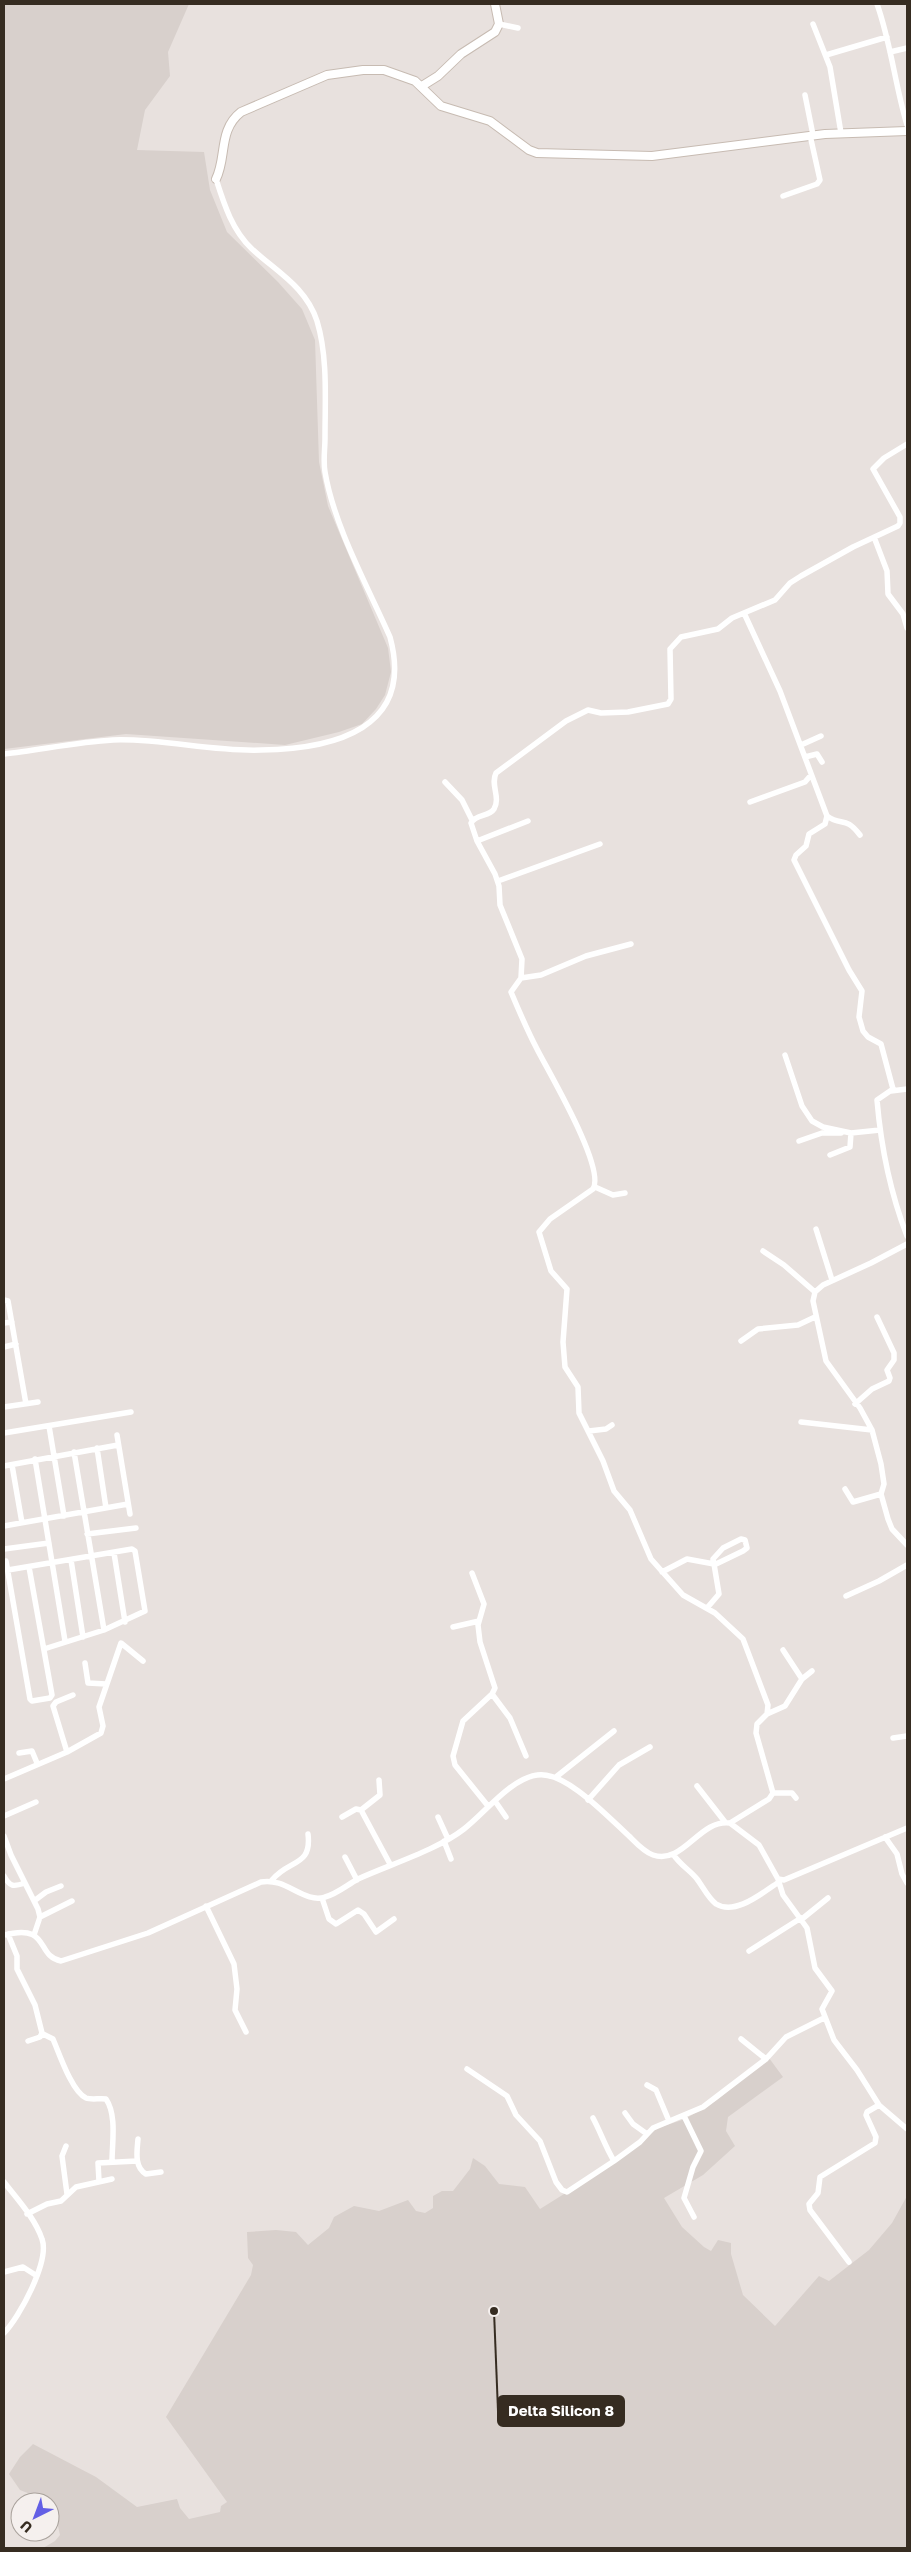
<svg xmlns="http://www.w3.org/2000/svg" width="911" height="2552" font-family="'Golos Text',sans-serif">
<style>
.built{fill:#d8d0cc}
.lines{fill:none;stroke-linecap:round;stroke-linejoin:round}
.secondary-casing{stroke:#c7bbb2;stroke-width:10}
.street{stroke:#fff;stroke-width:5.5}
.secondary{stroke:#fff;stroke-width:8}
.leader{fill:none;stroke:#362c21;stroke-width:2}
.callout-dot{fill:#362c21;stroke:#f5f0ee;stroke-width:2}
.callout{fill:#362c21;stroke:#362c21;stroke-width:2}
.callout-label{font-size:15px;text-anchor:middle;font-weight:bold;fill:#fff}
</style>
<rect width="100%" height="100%" fill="#e8e1de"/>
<path class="built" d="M4,4H189L168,52L170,76L145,110L137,150L204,152L210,190L227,232L278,282L302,309L315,340L319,462L328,506L388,648L391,672L385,695L376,709L362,724L339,732L285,745L126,734L4,749Z
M769,2058L783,2077L728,2117L726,2131L735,2146L703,2175L664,2198L682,2227L704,2247L711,2251L718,2240L731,2243V2254L743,2295L775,2326L819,2276L829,2281L869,2250L892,2223L907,2196V2548H43L55,2541L60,2535L57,2522L50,2514V2502L20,2490L9,2474L20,2457L33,2444L96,2477L137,2507L177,2499L180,2508L189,2519L220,2512L221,2506L227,2502L166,2417L251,2275L253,2265L248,2258L247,2232L276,2230L296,2232L308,2245L329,2228L334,2217L354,2206L379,2211L408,2200L416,2211L425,2213L433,2208V2196L442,2191H453L470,2169L473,2158L485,2166L499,2184L525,2187L540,2209L596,2174L658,2128L685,2119L717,2100Z"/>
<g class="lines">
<defs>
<path id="secondary" d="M422,86L438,76L461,54L495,32L499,24L495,4
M216,179C227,157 218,130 241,112L327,75L363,70H384L415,81L441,106L490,121L529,150L537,153L652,156L825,134L907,131"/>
</defs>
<use href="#secondary" class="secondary-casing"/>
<path class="street" d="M877,4C891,43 895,85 907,125
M499,24L518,28
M813,24L830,67L841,133
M890,52L907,48
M826,55L887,37
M805,95L813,135
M783,196L817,184L820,180L810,135
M874,537L887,571L888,594L903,614L907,628
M744,613L780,691L827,816L825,824L809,834L806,846L796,855L794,860L849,970L862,991L859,1017L863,1031L868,1037L881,1044L893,1089L877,1100C881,1147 890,1192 907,1236
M801,745L821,736
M4,754C40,750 77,742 113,740C162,738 212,752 261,750C334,749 415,729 390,637C368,587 334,526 325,472C323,461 325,449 325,438C325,400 328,357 317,321C306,287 277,272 252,249C232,230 224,204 216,179
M805,757L817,754L822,762
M445,782L462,800L472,820
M750,802L805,782L811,775
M827,816C842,827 845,815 860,835
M477,841L528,821
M498,881L600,844
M521,978L541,975L586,956L631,944
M785,1055L802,1106L812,1121L823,1127L851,1133L880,1130
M891,1091L907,1089
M799,1141L822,1133H841
M830,1155L850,1147L851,1133
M595,1187L613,1195L625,1193
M816,1229L832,1280
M907,1244L871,1263L823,1285L815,1292L813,1301L826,1361L860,1408L872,1430L881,1464L884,1484L881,1494L888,1519L892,1529L907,1545
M763,1251L784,1265L815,1292
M4,1300L8,1301L26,1404
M4,1323L12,1322
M741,1341L758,1329L798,1325L815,1317
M4,1347L16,1344
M855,1404L872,1389L889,1381L890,1378L887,1370L894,1360V1353L877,1317
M4,1407L38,1402
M801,1422L872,1430
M49,1426L64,1516
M589,1431L606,1429L612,1425
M4,1433L131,1412
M117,1435L130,1514
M97,1448L106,1508
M74,1452L104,1630
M35,1459L65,1641
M12,1465L22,1523
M4,1466L118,1445
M845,1489L853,1502L881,1494
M4,1526L128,1504
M87,1534L136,1528
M4,1549L49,1543
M114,1553L125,1622
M71,1560L83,1637
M6,1561L30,1699L32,1701L50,1698L52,1695L29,1567
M714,1565L743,1551L747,1548L745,1540L741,1539L723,1548L713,1559L714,1564
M8,1570L132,1549L135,1551L145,1611L104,1630L44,1649
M662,1572L687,1559L714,1564L719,1594L707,1608
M472,1573L484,1604L478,1625L480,1642L495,1688L492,1694L463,1721L453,1756L455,1765L488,1806
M846,1596L879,1581L907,1565
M453,1627L479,1621
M85,1663L88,1683L106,1684
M802,1679L812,1671
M492,1694L510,1718L526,1756
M767,1714L785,1706L802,1679L783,1650
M893,1738L907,1736
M67,1752L53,1706L56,1702L73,1695
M19,1753L32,1751L37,1763
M556,1777L614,1731
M4,1779L67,1752L101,1733L103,1726L99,1707L121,1643L143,1661
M697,1786L725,1822
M773,1793H792L796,1798
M588,1800L619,1765L650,1747
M495,1801L506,1817
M361,1810L380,1795L379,1780
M4,1816L36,1802
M342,1817L356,1809L361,1810L390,1864
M438,1817L448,1839
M730,1823L769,1799L773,1793L756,1733L757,1724L767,1714L768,1705L743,1639L715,1613L683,1595L651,1559L630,1510L614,1491L603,1461L579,1413L578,1387L565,1367L563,1342L567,1289L551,1271L539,1232L550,1219L593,1189C606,1168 548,1071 537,1049C527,1030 519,1011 511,992L521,978L522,959L500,905L499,886L495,874L477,841L471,823C476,814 489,817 494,809C501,797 490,785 496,773L566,721L588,710L601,713L628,712L668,704L671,699L670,649L681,637L718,629L732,618L775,600L790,583L801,576L853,547L898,526L900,523V517L873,469L884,458L907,444
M4,1836L11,1855L38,1909L40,1917L34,1935
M885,1837L897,1854L902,1874L907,1883
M444,1841L451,1859
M673,1854C680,1865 690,1870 697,1879C703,1887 708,1898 716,1904C736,1916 763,1892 779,1882
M345,1857L357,1880
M4,1876C10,1887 13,1887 25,1883
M778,1879L783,1895L807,1928L815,1968L832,1991L822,2009L834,2040L857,2070L879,2105L867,2112L866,2115L876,2137L875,2143L820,2177L818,2193L809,2204L810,2210L849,2262
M272,1880C289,1859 312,1867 308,1834
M322,1898L329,1919L336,1924L358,1910L364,1914L376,1932L394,1919
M34,1901L46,1892L61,1886
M206,1906L234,1964L237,1989L235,2010L246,2032
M40,1917L72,1901
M802,1919L828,1898
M8,1934L17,1956V1969L35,2005L42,2033L40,2037L28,2041
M4,1935C51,1923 35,1956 61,1961L148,1933L261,1882C286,1877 304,1904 325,1897C337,1894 347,1885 358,1879C391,1864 437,1850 464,1829C485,1813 510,1779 537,1775C565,1770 609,1818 629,1836C636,1843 644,1852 653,1855C684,1865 699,1819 730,1823L759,1845L778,1879L784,1880L907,1828
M749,1951L801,1918
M43,2034L53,2039C59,2053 72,2092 86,2098C91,2100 100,2098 106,2099C117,2115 112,2143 112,2162
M741,2039L766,2059
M467,2069L507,2096L516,2115L540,2141L556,2182L562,2190L567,2192L614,2161L640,2142L653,2128L703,2107L766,2059L786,2037L824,2018
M647,2085L656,2090L669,2121
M879,2105L907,2129
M625,2113L633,2124L647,2134
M684,2116L701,2151L693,2167L684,2198L694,2217
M593,2118C601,2133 605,2146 614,2161
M138,2139C137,2151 134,2167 146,2174L161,2172
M66,2146L62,2156L67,2194
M99,2181L98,2163L137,2161
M4,2182C17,2199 35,2218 42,2239C50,2261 19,2318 4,2333
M27,2214L47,2204L61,2201L76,2187L112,2179
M4,2272L23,2267L37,2276"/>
<use href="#secondary" class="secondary"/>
</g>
<path class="leader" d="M494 2311L498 2411"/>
<circle class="callout-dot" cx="494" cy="2311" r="5"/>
<rect class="callout" x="498" y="2396" width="126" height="30" rx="5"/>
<g class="callout-label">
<text x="561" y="2416">Delta Silicon 8</text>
</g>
<rect width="911" height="2552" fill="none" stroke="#362c21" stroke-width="10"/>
<g transform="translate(35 2517) rotate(222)"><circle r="24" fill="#f5f0ee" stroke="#a9a29c"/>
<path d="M0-4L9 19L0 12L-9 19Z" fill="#635fe5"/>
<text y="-8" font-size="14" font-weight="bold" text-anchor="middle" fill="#362c21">U</text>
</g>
</svg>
